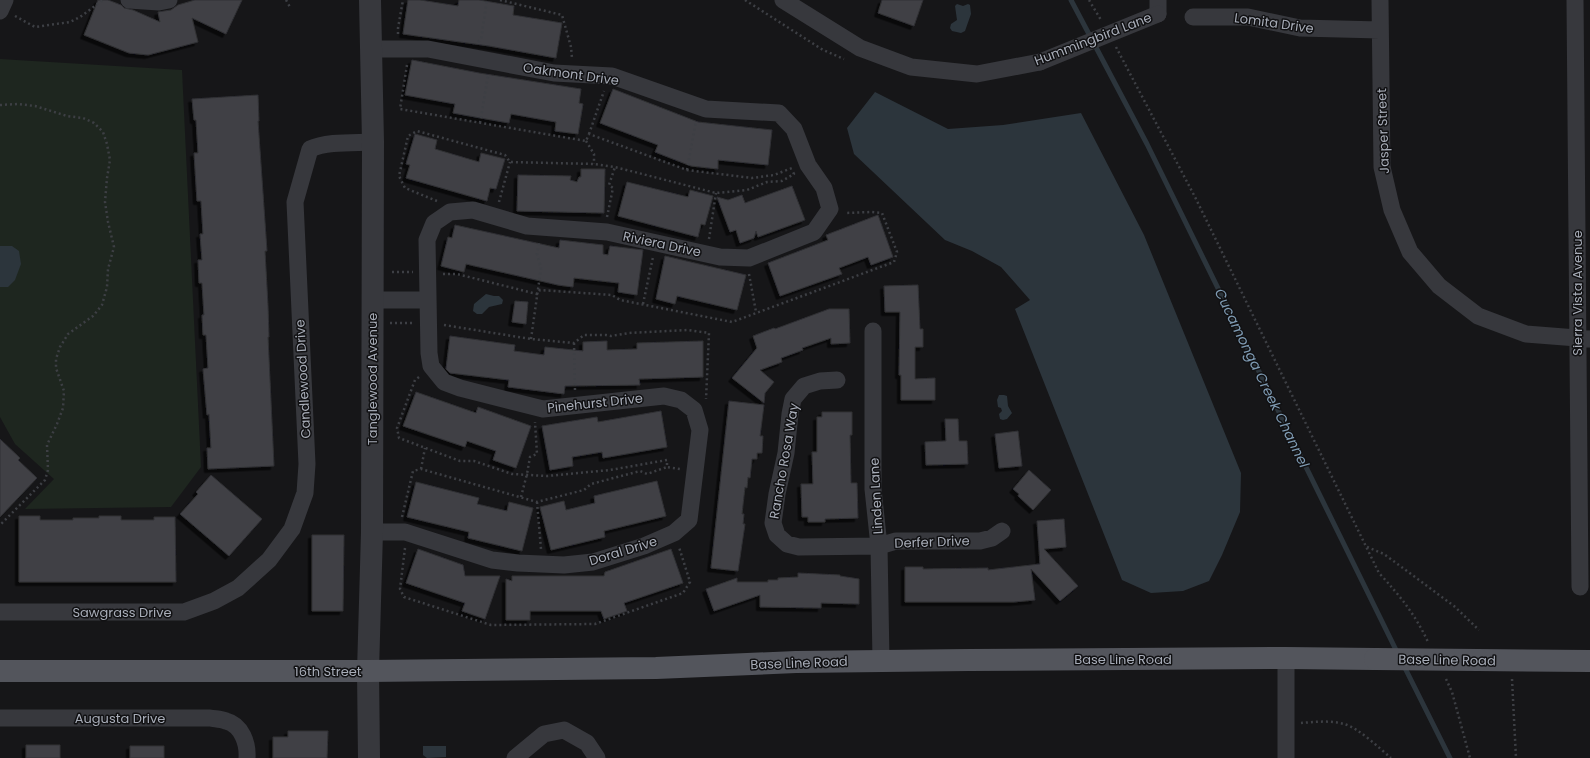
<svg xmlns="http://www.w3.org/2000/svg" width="1590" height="758" font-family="Poppins,sans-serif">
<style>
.green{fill:#1e261f}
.water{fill:#2c353c}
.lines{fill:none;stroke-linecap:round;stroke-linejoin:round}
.stream{stroke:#2c353c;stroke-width:5}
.building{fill:#404145;stroke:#303034;filter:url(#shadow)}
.path{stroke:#3d3f44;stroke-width:2.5;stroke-dasharray:2 3;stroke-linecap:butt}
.minor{stroke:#37383d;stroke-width:17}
.tertiary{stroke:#37383d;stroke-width:22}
.primary{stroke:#53555c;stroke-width:22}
.minor-bridge{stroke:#37383d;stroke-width:17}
.primary-bridge{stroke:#53555c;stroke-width:22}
.labels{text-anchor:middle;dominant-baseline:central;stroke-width:3;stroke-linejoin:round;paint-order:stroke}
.street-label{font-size:13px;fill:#a8adb8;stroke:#111113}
.water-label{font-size:14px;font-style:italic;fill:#7f9bb3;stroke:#111113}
</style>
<defs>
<filter id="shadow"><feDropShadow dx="-3.5" dy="3.5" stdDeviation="0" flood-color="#0009"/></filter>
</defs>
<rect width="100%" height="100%" fill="#161618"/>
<path class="green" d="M0,59L182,70L201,467L171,507L25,509L54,479L15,444L0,417Z"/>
<path class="water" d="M957,4L963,6L968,4L970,5L971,14L965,31L961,33L952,31L950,28L951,24L957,20L955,6Z
M875,92L948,129L1003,125L1081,113L1144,235L1241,473L1240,512L1222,555L1209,581L1183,591L1151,593L1122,580L1015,309L1030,300L1001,267L972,251L945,240L854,154L847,128Z
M0,246H12L19,251L21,264L15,280L8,287H0Z
M486,294L494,296H499L503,300L502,304L489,307L482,314H477L473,311L474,304Z
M999,395H1004L1007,396L1008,406L1012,413L1007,419L1003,420L1000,419L999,414L1002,411L1001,408L998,407L997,400Z
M423,746H446V757L427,758L423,755Z"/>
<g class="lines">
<path class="stream" d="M1071,0L1147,144L1398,654
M1403,664L1450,758"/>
</g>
<path class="building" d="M98,0H108L121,5L124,8L133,10L160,22L158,12L171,10L178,5L195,0H242L226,34L192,18L198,42L148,55L129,53L84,35Z
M408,0H420L458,6L459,0H479L514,6L513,15L562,23L556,58L489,46L403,34Z
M882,0H923L914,26L878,13Z
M412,60L479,73L581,89L579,103L583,104L578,134L555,131L556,122L511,114L509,123L486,119L453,113L455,104L405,95Z
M613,89L698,122L772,130L768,165L718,160V169L691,166L655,152L658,145L600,123Z
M258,95L259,121H258L267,251H265L268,306L269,337H268L274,466L208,469L207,448H211L209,414L207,415L203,369L208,368L206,335H203L202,315H204L202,283H199L198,260H202L200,234H203L201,201H197L194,153H198L196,120H194L192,99Z
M415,134L437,140L435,149L479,162L481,153L505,159L496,189L490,188L487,201L406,178L410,165L406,164Z
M581,169H605L604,213L517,211L518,175L571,176L570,180L577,182L579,177H581Z
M627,182L688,197L690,190L713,196L705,225L701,224L698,237L618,216Z
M792,186L805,220L758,237L756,231L754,238L740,243L736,230L730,232L717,197L728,200L742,195L745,203Z
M878,215L893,257L871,265L868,257L839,268L842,274L780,296L768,263L828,240L826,235Z
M455,225L559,248L560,240L603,245V254L608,255L610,246L643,250L637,295L618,292L619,283L574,278L573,287L558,285L466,264L464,272L441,266L448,237L452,238Z
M665,256L746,275L737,310L677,296L675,304L656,299Z
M918,285L920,329H923V347H915V379L935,378V400H901V375H899L900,312H885L884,286Z
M515,301L528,302L526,324L512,322Z
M829,309H849L850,343L831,344V338L802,348L803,350L781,358L782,362L760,370L774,382L765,393L764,403L732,378L757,348L753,336L774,328L775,329Z
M450,336L515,345L514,351L544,355L545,347L583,351V342L607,341V350L637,349V343L703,341V377L639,379L640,385L565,386L564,394L508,387L509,380L450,373L446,369Z
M416,392L476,413L478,407L531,426L516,468L493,460L496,451L467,441L465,447L403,426Z
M729,401L764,405L760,436H763L762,453H757V459H752L750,478L748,477L747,488L745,487L742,514H744L743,524H745L738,571L711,568Z
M661,411L667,447L603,458L602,452L572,457L573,466L550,470L542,426L597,417L598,422Z
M822,412H852V435H850L851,483H857L858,518L825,519V522H808V517H802L801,484H813L812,452H817V417H822Z
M945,419H958L959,441H967L968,464L926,465L925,442L946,441Z
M1018,431L1022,466L999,468L995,434Z
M0,439L20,458L18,460L37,478L0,517Z
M1029,470L1051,490L1033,510L1018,496L1019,494L1013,489Z
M211,475L262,519L229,556L180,514L198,494L196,492Z
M657,481L666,516L604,531L605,537L551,550L540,507L564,501L566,510L595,503L594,496Z
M416,482L479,498L477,504L507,511L509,502L533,508L522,551L468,538L469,532L407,517Z
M19,516H40V520H73V518H99V516H121V520H154V517H175L176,582H19Z
M1064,519L1066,547L1044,549L1078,586L1060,601L1031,569L1035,600L1014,602H905V567H923V569L988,568V570L1040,564L1037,521Z
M312,535H344L343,611H312Z
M418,549L463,565L465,576H500L485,619L462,611L465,603L406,583Z
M671,549L683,583L624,603L627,611L604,619L601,611H530V620H506V579L512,581V576H604L605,572Z
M798,573L840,575V576L859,579V604L821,603V608L760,607V595L714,611L706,589L737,578V582H768V580H778V578L798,577Z
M288,731H328L327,758H273V737H288Z
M26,745H60V758H26Z
M130,746H164V758H130Z"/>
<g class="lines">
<path class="path" d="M286,0L290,7
M500,0L562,15L571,47L572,58
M745,0L823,50L844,59
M1089,0L1101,20
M15,16L35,27L70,22L80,17L103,0
M398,34V28L403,0
M478,42L481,39L487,0
M1116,47L1195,197L1379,573C1400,596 1415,614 1428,642
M407,65L400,109L586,141L589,134L687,170L752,178L774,175L792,168
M0,105L18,104L35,106L67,116L83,118L94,123L103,132L107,144L110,160L107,178L105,202L108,222L114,247L108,269L107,287L102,305L93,316L68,334L60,347L56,359V368L64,391L63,408L57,424L47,445L48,470L45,480L0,525
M480,123L488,76
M589,134L604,91
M586,141L594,154V164
M687,170L696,121
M437,201L405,188L399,176L408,136L417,131L505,155L510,162L594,164L615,167L716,193L747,190L767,182L782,181L794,174L793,172
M499,202L510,162
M607,217L613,188L609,185L615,167
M709,239L716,193
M392,272H413
M443,274H457L537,294L540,290L612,295L620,300L732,322L894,262L897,252L882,213L871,212L845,213
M749,274L756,312
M643,304L653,257
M390,323H413
M444,325L531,339L574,343L584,335H606L611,336L629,333L688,330L709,333L706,399
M531,339L541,268L537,254L539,242
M574,343L575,391
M419,377L415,380L397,428L399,438L460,461H474L512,474L547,476L610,470L667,460V467L680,469
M421,469L425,448
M521,497L527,474L530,457L537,454L535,422
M537,502L541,549
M402,517L413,471L421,469L537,502L584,490L591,484L640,471L647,474L667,467
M1367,547L1384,554L1454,606L1479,630
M405,548L400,589L404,597L491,625L595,624L683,593L690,582L679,547
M1446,679L1452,692L1470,758
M1512,679L1516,758
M1301,723C1314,722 1330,720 1344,724C1359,728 1379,748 1391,758"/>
<path class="minor" d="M129,0L159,2L169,0
M783,0L860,48L911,67L977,74L1040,62
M1380,0L1382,167L1392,210L1410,252L1439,286L1478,316L1526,334L1590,339
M1575,0L1580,587
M0,11L5,0
M1158,14V0
M1193,17H1248L1300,28L1380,30
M372,49H428L554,73L612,76L706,109L779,113L794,129L808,165L824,188L830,209L814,232L749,258L720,257L607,232L527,226L473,210L450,212L434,223L427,240L429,353L431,366L444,382L460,388L543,409L664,396L681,400L694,410L700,430L689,520L674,533L644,546L593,562L564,565L518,563L492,560L405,532H372
M372,300H428
M873,331V489L879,546L881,661
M837,380L820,381L804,386L793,399L790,414L786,453L777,494L773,523L777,535L787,544L799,547L879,546L896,541H980L992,538L1002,531
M0,612H184L214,601L238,588L269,560L292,529L305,493L307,464L295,202L310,149C327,141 355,143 373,142
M1286,658V758
M0,718H210C215,719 221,719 226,721C242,725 248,744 247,758
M515,758L544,734L564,730L587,743L597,758"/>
<path class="tertiary" d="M369,758L368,671L372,532L373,142L370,0"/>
<path class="primary" d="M1478,660L1590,661
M0,671H368L656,668L796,662L969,660L1286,658L1375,659"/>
<path class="minor-bridge" d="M1040,62L1158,14"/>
<path class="primary-bridge" d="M1375,659L1478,660"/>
</g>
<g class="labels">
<g class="street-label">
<text transform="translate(1274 23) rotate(8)">Lomita Drive</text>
<text transform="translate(1093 39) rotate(-21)">Hummingbird Lane</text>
<text transform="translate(571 74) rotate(8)">Oakmont Drive</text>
<text transform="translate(1383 131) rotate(-92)">Jasper Street</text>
<text transform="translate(662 244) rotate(12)">Riviera Drive</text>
<text transform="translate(1577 293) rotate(-90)">Sierra Vista Avenue</text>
<text transform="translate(303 379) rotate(-93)">Candlewood Drive</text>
<text transform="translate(372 379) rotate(-90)">Tanglewood Avenue</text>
<text transform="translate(595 403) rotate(-6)">Pinehurst Drive</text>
<text transform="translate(784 461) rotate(-80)">Rancho Rosa Way</text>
<text transform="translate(876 496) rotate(-93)">Linden Lane</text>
<text transform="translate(932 542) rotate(-2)">Derfer Drive</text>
<text transform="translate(623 551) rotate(-17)">Doral Drive</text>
<text x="122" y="612">Sawgrass Drive</text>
<text x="1123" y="659">Base Line Road</text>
<text transform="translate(1447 660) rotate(1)">Base Line Road</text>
<text transform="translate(799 663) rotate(-2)">Base Line Road</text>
<text x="328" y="671">16th Street</text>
<text x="120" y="718">Augusta Drive</text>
</g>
<g class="water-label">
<text transform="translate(1262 378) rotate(64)">Cucamonga Creek Channel</text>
</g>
</g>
</svg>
